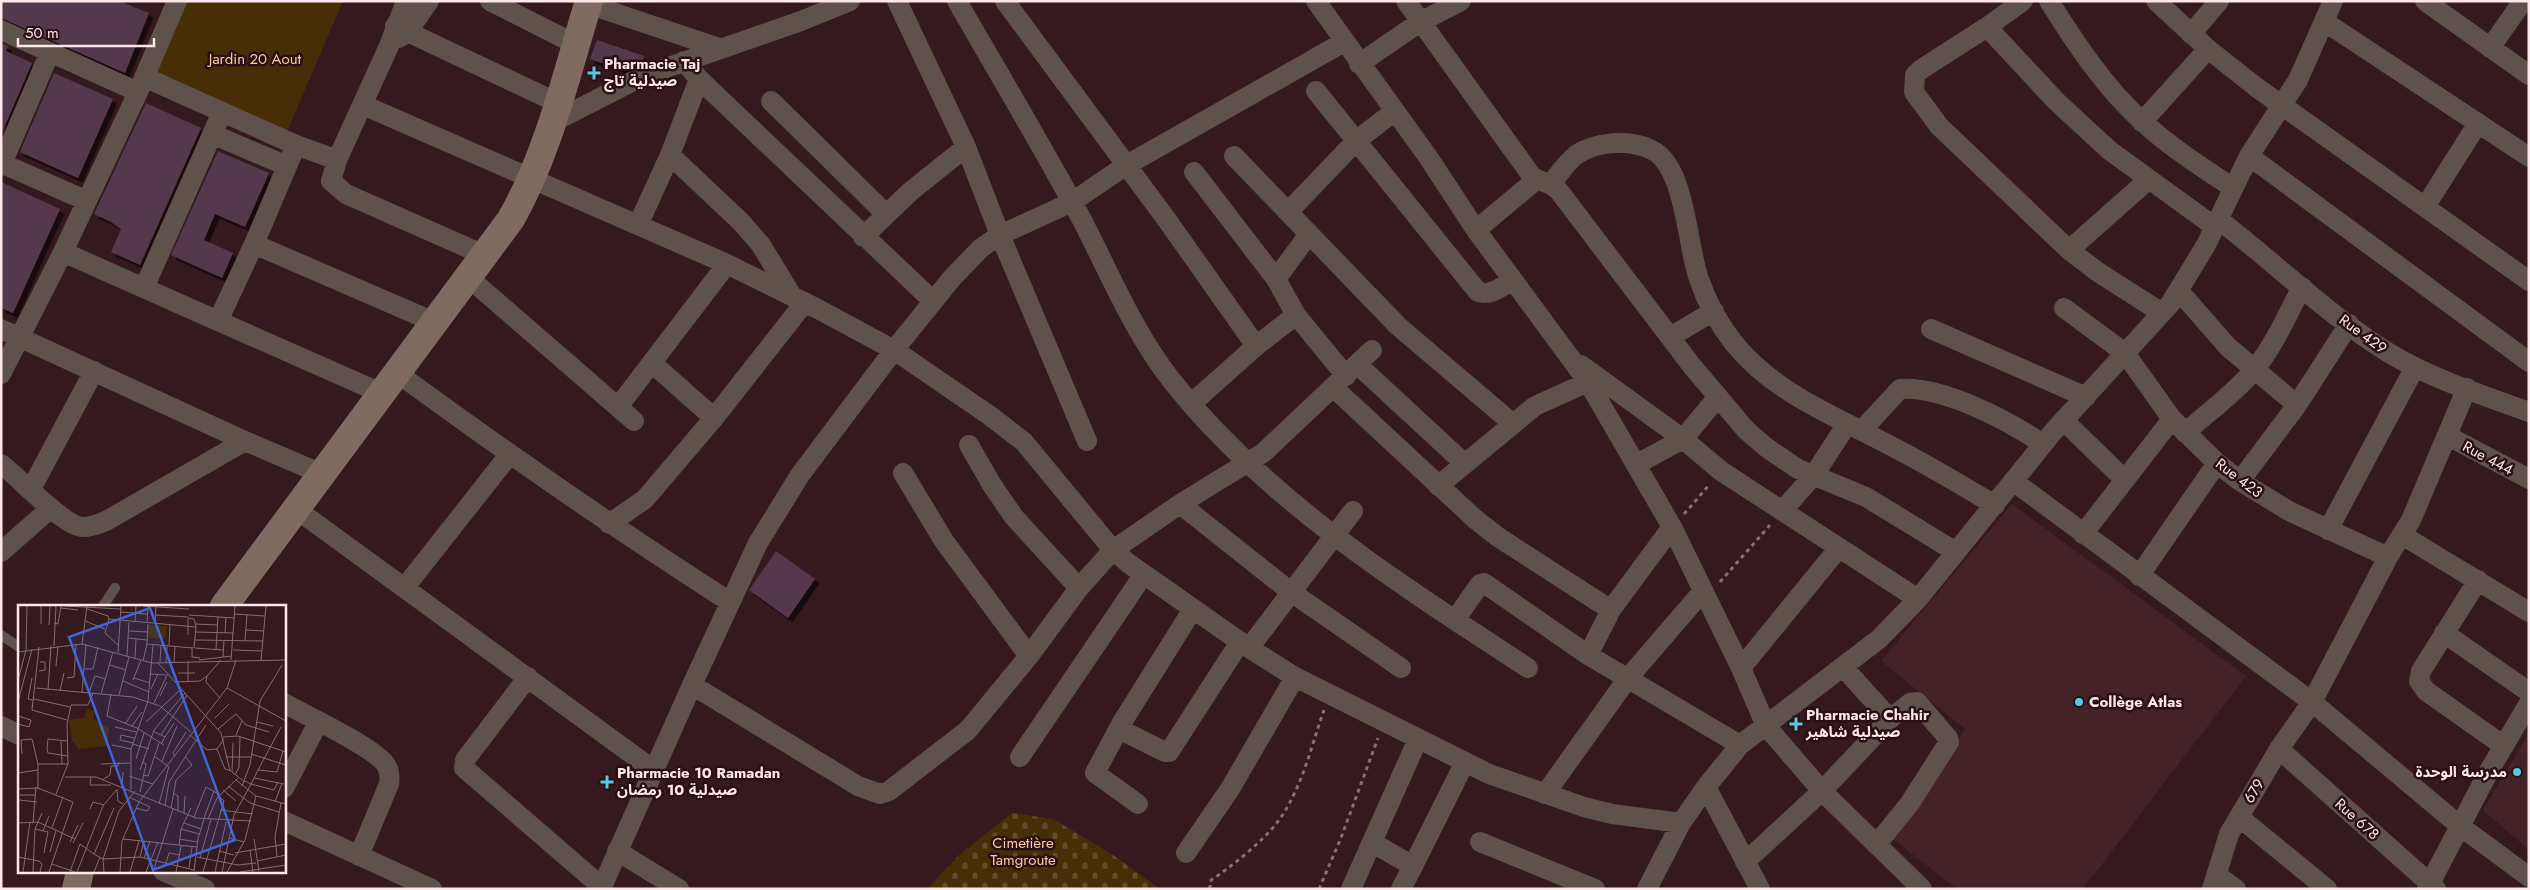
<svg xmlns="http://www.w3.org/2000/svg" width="2530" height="890" font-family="Jost,'Noto Sans Arabic',sans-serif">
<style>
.built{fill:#452128}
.green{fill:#482e07}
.cemetery{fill:url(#cemetery-stones)}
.building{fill:#54394c;filter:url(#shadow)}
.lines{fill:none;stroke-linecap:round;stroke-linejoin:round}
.path{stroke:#896f73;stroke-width:3;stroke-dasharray:4 4;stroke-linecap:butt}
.lane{stroke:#5f514b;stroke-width:10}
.street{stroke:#5f514b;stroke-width:20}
.secondary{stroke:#816a62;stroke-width:28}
.poi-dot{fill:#57c9e2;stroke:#2b0f15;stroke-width:2}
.labels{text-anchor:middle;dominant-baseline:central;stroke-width:5;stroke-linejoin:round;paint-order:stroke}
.park-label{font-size:15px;fill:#fbcf9a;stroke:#2b0f15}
.poi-label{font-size:15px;font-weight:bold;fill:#fee8eb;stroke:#2b0f15;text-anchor:start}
.street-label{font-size:15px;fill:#fee8eb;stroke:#2b0f15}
.inset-road{fill:none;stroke:#866c70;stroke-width:1}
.view{fill:#3f65db;fill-opacity:0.15;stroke:#3f65db;stroke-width:2.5}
.inset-edge{fill:none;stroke:#fee8eb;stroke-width:2.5}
</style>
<defs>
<pattern id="cemetery-stones" width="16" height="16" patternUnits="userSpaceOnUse" patternTransform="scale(1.25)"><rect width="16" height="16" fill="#482e07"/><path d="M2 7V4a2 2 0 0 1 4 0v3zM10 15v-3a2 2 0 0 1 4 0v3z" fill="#634c2b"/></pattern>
<filter id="shadow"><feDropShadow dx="4.5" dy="4.5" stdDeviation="0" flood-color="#0009"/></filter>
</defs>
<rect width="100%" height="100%" fill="#36191e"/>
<path class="built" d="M2012,504L2246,676L2083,889H1957L1885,833L1965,729L1881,661Z
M2529,733V850L2483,810Z"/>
<path class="green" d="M188,1H343L285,136L154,79Z"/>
<path class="cemetery" d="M1012,813L1053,819L1113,855L1160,889H927L959,855Z"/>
<path class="building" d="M1,1H119L149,13L125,73L1,18Z
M597,40L644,56L642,64L626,71L590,59Z
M1,43L8,46L6,51L32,63L1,135Z
M54,73L113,99L78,178L20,152Z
M146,103L201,128L140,265L111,252L121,229L111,222L94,214Z
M218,151L269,173L245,227L215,214L204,240L233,253L222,278L171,255Z
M1,182L60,209L13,313L1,308Z
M776,551L815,579L788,618L749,590Z"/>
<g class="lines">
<path class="path" d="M1684,514L1710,484
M1720,582L1770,525
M1210,889V881C1232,866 1264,841 1279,820C1302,788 1311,747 1324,710
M1319,889L1341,838L1378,738"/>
<path class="lane" d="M103,606L115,588
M1,635L19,647"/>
<path class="street" d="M490,1L575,44
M897,1L966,147L1000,235L1087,441
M957,1C999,74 1042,146 1082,220C1110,274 1134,333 1172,381C1267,501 1401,585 1528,668
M1005,1L1167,220L1256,346
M1316,1L1428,157L1476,230L1588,382L1672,527L1741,668L1766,726L1822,791L1922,889
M1406,1L1531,175C1540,184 1547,179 1559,191L1692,366L1746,430L1767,448L1798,469L1866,497L1956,552
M2023,1L1987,27L1920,70L1915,75L1914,92L1939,126L2069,250L2098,272L2162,313
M2049,1C2076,44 2105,88 2143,122C2170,147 2202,167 2233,188
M2156,1L2208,49L2256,87L2529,281
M2425,1L2529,75
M588,4L719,48
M2325,22L2529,157
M395,26L558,103
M1987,27L2056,101L2109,150L2215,227
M1,30L138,92
M2191,34L2219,1
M399,38L408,31L429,1
M2490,48L2523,1
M684,61L699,79L933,301
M1359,64L1420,22L1461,1
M144,77L296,145L337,160L389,46L406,1
M1316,91L1478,292C1492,296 1501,287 1513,280
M771,101L886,214
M363,105L727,264L818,309L894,350L989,415L1024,442L1113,550L1128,563L1249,648L1295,677L1489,774L1584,807L1612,814L1681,823
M2142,122L2208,49
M551,123L643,76L801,21L850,1
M212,134L287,166
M670,155L741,222L761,245L792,296
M1234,156L1398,326L1512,423
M2249,156L2529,362
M337,160L331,181L346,194L484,255
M1,163L87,201
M1,166L50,52
M1194,172L1276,279L1296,315
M1551,184C1559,174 1566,163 1576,155C1596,141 1631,139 1652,150C1686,167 1687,247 1699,279C1706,300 1719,324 1733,342C1773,393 1837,417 1893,447C1928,465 1961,485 1995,505
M2425,207L2478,123
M1288,212L1357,140L1395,111
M2218,219C2275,263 2328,315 2389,353C2432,379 2482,395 2529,412
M638,225L670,155L699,79
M1476,230L1536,180
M863,237L911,191L966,147
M254,244L434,322
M2069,250L2148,180
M63,252L218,321L254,244L296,145
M468,277L634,421
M1276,279L1309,234
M144,288L222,112
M2179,291L2228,347L2297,405
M2064,308L2125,353L2172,419L2217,463L2240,481L2289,511L2388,557
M218,321L381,393
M1,329L245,441L322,474
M1931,329L2086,397
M1670,337L1714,311
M652,363L714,418
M1358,365L1465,464
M1581,365L1683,439L1721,471L1918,599
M396,372C505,452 616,529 730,602
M1,374L63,252L138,92L177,1
M1334,388L1475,519L1498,537L1608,608L1609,614L1588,655
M1191,404L1256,346L1296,315L1346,376
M618,407L727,264
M2063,420L2125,480
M1862,430L1900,389C1943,386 2007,420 2043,444
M2185,433C2208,412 2234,394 2254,370C2274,346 2287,315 2302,287
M2448,436L2529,479
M969,445L992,485L1014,517L1079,588
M1,464C19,477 64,527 83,527C91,527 99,524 106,521L245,441
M1637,464L1683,439L1717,398
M903,473L944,541L1029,656
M2013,481L2312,702L2460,826L2529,877
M2240,481L2297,405L2349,324
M1438,486L1535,406L1588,382
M31,489L94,371
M1180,504L1291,592L1401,668
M296,509L655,771
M1782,511L1814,475L1847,424
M609,524L645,499L714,418L805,302
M2328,530L2415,367
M2083,534L2172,419
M2402,535L2529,612
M1,552L51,508
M2139,576L2217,463
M2478,580L2421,671L2419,681L2426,691L2504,746
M405,587L509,455
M1193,609L1121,724V730L1165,752H1169L1240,642
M1610,611L1672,527
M1455,620L1480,584L1484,583L1588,655L1740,745
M2444,633L2529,692
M1249,648L1353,511
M1843,667L1890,719
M1741,668L1838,549
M528,677L465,760L464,768L602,887
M692,685L858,786L880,794L889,791L968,730L1029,656L1079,588L1113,550L1180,504L1263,453L1372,350
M284,703C305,715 376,748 386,765C390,771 390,777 389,784L359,856
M1,726L19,735
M1119,728L1095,773L1138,804
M2279,749L2436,889
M1020,757L1144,574
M1706,787L1760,889
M284,788L318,723
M1545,794L1628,678L1703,591
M2239,817L2327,889
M284,821L432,889
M1480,842L1595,889
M1373,843L1413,866L1401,889
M617,851L679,889
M1186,853L1230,789L1295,677
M1745,862L1822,791L1890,719L1910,703L1917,702L1948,738L1949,742L1910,803L1877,844
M1413,866L1465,762
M163,871L205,889
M2217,875L2236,889
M601,889L692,685L758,543L800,475L894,350L952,278L981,248L1000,235L1072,202L1125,166L1344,42
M1351,889L1418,739
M1647,889L1681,823L1706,787L1740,745L1879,639L1918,599L2052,433L2170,304L2206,245L2249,156L2298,80L2333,1
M2212,889L2229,834L2279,749L2312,702L2388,557L2411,520L2467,388
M2427,889L2489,771L2529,703"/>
<path class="secondary" d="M224,606L511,219C549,152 566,75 589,1
M76,889L80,871"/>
</g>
<g class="poi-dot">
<path d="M591.5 65.5h5v5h5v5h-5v5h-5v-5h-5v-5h5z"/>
<circle cx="2079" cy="702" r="5"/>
<path d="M1793.5 716.5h5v5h5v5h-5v5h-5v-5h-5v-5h5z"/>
<circle cx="2517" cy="772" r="5"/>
<path d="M604.5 774.5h5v5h5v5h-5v5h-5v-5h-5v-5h5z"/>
</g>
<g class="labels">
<g class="park-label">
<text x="255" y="59">Jardin 20 Aout</text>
<text x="1023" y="843">Cimetière<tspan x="1023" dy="17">Tamgroute</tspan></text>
</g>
<g class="poi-label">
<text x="604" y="64">Pharmacie Taj<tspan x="604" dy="17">صيدلية تاج</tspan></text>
<text x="2089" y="702">Collège Atlas</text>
<text x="1806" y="715">Pharmacie Chahir<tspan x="1806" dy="17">صيدلية شاهير</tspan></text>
<text x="2507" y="772" text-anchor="end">مدرسة الوحدة</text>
<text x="617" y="773">Pharmacie 10 Ramadan<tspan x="617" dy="17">صيدلية 10 رمضان</tspan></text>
</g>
<g class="street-label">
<text transform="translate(2363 334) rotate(36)">Rue 429</text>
<text transform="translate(2488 458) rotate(28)">Rue 444</text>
<text transform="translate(2239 478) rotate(37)">Rue 423</text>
<text transform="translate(2254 791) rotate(-59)">679</text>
<text transform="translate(2357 819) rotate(42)">Rue 678</text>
</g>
</g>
<g transform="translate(18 605)">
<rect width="268" height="268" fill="#36191e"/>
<path d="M130,20L149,21L148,34L129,33Z" fill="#482e07"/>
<path d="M69,104L77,106L75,114L91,123L89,141L61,144L54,135L51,115L66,113Z" fill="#482e07"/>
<path class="inset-road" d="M23,1V19M47,1L103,4M125,1L171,4M43,3L60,5M69,4L90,11L91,14M103,7L129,9M216,9L247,11M138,10L170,12M171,10L216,13M170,13L176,14L178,22L176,43M67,16L87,24M111,17L110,33L129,35M117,17L118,1M36,18L40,19L43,1M129,18L130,1M130,19L129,39L175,43M137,19L138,1M177,19L199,20M31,20L32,1M228,25L246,26M111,26L129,27M178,27L215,28M207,28L208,12M170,30V14M177,35L245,36M227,35L229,10M64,39L69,1M100,40L87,28L91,14L178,22M151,40L152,20M36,41L38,1M21,42L14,105L49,115M174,42V52L182,53M177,43L205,45M198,44L200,12M215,45L244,46M0,47L64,39L134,58L267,55M100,48L103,1M109,51L110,33M205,52L206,35M117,53L118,34M181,55L214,51M213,55L217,1M243,55L248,1M125,56L129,39M142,57L143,40M148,57L149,42M156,57L157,41M140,58L203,128L212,166M92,60L108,65M38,61L40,41M66,64H75L80,42M21,66L27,65V57H22M160,68H177M133,69L148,70M14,73L10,94L15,95M49,73L56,72L58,39M116,73L132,78M0,75L8,45L9,1M115,75L123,55M105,76L131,87M157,77L182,76L189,71M170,77V56M18,83L115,92L142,101L173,127M209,83L268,116M133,84L140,69M30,85L33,41M42,86L46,68M64,87L68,39M71,88L77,71L88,74M83,89L95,47M93,89L89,111L119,123L146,140M101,90L111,52M142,91L149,77M202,93L188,77L189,71L203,55M16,94L52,102M0,97L14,44M136,98L150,68M0,111L13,115L11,122L0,119M197,113L211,99M128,117L163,84M239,117L255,121M107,119L119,101M114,121L124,107M97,122L118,127M263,122L240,165L259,167L265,146M200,124L218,109L228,120L251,127M135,126L147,132L143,139M143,130L169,90M172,130L189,145L199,144M218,130L224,116M147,132L156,118M205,132L220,131L268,147M206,134L199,144L207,164L213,166M43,135L44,159M49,136L30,134L29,144L30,148L50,151M115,138L102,135L103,130L116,133M215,138L214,167L227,177M115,139L131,144M94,140L113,144M4,149L3,135L14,134L20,159M233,149L268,160M136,151L150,161M157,151L155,148L168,127M209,152H233M118,154L126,128M144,156L159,121M83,159L112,158M122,165L136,125L167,88M0,168L20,165M125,170L130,171L141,138M217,170L221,162L222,132M111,171L135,179M47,172H78L178,213L233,216M73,172L72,180H93M236,173L266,179M84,175L92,170L93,161H100L101,157M218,175L238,191L268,199M227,176L233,179L240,165M210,181L232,198L261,207M224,181L232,160L242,96L264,60M20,183V159H50M104,183L105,167M0,184L20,183L55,197L31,267M99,185L100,196L105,199M113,185V144L130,96L135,40M205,185L218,196M122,187L128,159L124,157M155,188L160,191V205M38,189L50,159L49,119L53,100H70L75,88M2,190H18M111,192L132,202L129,206L118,203M1,195L19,197M257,197L264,178M141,199L151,161M147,201L151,177L188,120M96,203L76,249L85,254L122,252L176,265M153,203L158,175L174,160L167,151M72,204L75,197L86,200M202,205L235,209M166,208L167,191M176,212L188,182L202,190M186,213L196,186M190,214L199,193L220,173M15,217L18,182M0,218L20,217L57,234M166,218L183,224M34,223L45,192M17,224L30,227L26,248M163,224L181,229M25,226L31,211M211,233L226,237M105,234L179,242M161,234L179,237M236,234L241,266M52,237L60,220M55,238L65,218M161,241L163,224L173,203M232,245L235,267M201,246L216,250M32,247L38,225M217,248L268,239M0,252L21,256L24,259L22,267M122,252L126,236M179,252L220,260L238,258M259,252L257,232L263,198M126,253L132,236M182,253L193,214M239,256L268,250M148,258L151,248L162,250M34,259L57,267M171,263L174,242M176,266L180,234L186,214M5,267L12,217M15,267L17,224L24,208M52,267L62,239L76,249M59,267L85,201L99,184M76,267L82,252M86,267L85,254L101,206L117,186M102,267L104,236L121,197L209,83L218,55M112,267L121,236M128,267L140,237M135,267L155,204M158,267L163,241M185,267L206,196L201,191M197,267L208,217M204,267L216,210L233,179L256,185L260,177M209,267L227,235L238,191M222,267L268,260"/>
<path class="view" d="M132,3L217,235L135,265L51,32Z"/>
<rect width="268" height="268" class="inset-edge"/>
</g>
<rect width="2530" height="890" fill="none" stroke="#fee8eb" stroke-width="5"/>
<path d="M18 38v8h136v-8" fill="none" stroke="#fee8eb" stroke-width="2.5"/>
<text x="25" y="38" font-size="15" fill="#fee8eb" stroke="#2b0f15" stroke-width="4" paint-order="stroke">50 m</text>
</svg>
